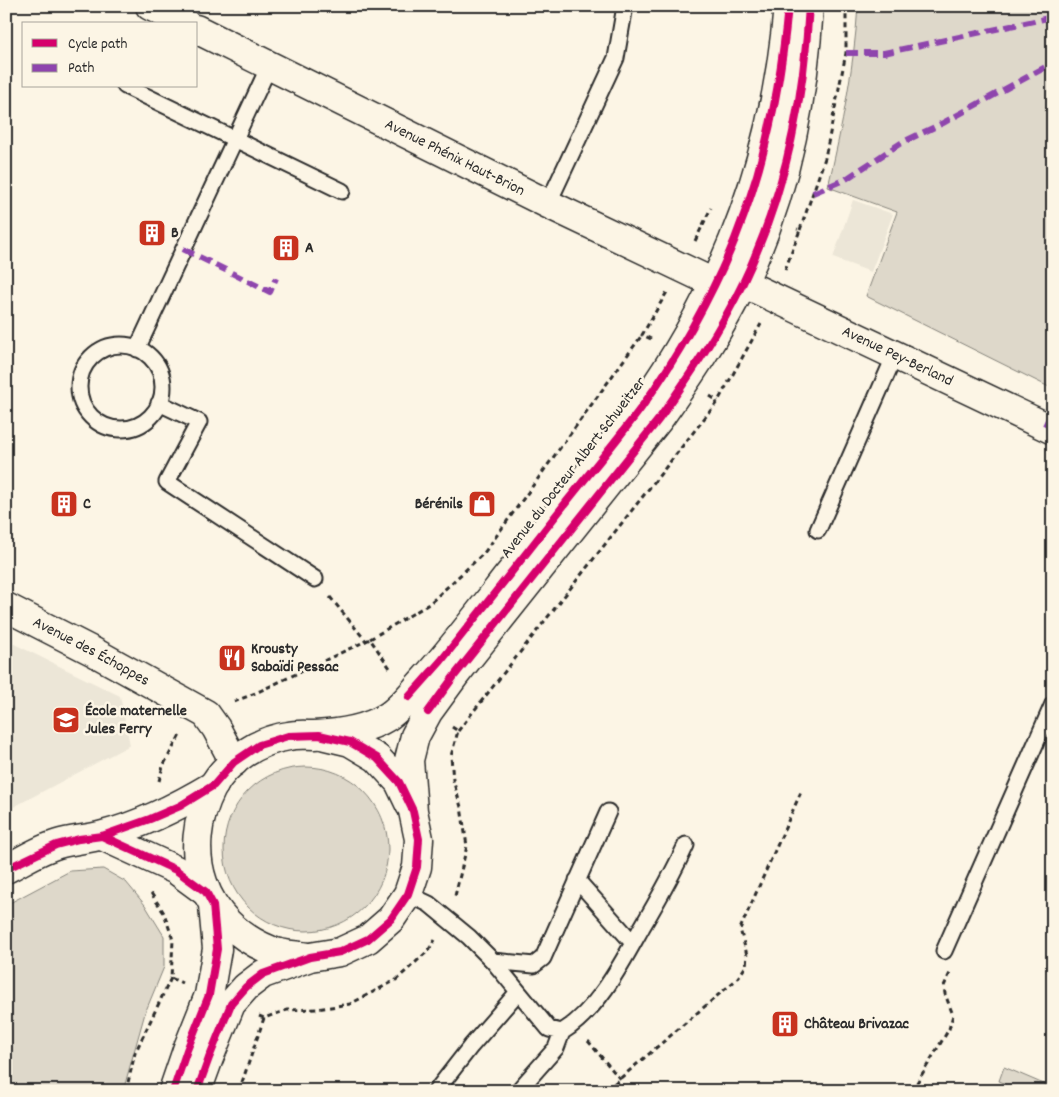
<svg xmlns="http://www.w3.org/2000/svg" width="1059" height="1097" font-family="Dekko,sans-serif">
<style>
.built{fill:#ece6d7}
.green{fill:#ded8ca;stroke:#84827a}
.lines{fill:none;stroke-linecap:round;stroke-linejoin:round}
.service-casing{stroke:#2b2b2b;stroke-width:19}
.minor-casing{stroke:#2b2b2b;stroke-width:31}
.tertiary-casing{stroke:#2b2b2b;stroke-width:31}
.secondary-casing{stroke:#2b2b2b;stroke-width:31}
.path{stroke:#2b2b2b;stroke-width:3;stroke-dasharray:5 4;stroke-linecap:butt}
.service{stroke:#fcf5e5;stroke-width:15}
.minor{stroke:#fcf5e5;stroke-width:28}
.tertiary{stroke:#fcf5e5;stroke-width:28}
.secondary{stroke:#fcf5e5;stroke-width:28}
.quiet{stroke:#8e44ad;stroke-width:6;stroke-dasharray:12 6;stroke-linecap:butt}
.cycleway-casing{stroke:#fcf5e5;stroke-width:11}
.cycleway{stroke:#d6006c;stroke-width:8}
.labels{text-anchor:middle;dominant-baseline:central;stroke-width:5;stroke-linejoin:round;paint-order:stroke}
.street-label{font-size:16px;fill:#2b2b2b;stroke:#fcf5e5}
.poi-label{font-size:16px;font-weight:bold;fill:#2b2b2b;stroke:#fcf5e5;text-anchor:start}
</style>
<rect width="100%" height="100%" fill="#fcf5e5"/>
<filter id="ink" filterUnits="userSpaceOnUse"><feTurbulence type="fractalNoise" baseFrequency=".02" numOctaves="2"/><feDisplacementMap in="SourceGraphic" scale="10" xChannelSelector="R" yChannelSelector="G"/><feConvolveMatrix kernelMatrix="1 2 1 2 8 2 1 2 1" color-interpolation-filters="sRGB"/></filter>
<g filter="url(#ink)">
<path class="built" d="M853,200L893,214L871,272L833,258Z
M6,640L120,696L130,745L6,811Z"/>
<path class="green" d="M858,6H1053V389L866,296L897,212L828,187C842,127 854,68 858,6Z
M224 849a82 82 0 1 1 164 0a82 82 0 1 1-164 0Z
M103,869L126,882L145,905L164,936V967L145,1013L123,1091H6V905L70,871Z
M1004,1067L1053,1088V1091H1001L1004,1083L999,1081Z"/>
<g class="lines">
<defs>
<path id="service" d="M125,86L342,191
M548,204L616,58L625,6
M79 387a42 42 0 1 1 84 0a42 42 0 1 1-84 0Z
M137,349L270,64
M159,403L199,422L167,482L315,579
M818,530L895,355
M577,880L633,943
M408,894L429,904L469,937L493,961L549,1029L562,1032C598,1010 622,963 642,927C658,900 673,873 686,845
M944,951L1053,704
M493,961L534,965L543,958L608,812
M436,1091L471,1046L518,992
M518,1091L556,1048L562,1032"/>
<g id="minor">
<path d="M150,6L186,24"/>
<path id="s1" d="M196,29L548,204L714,283"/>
<path id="s2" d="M6,607L94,652L206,714L216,728L234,762"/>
</g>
<g id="tertiary">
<path id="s3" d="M743,283L1053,430"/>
<path d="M102,836L176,870L206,892"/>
<path d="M6,869C22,861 40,849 58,844C72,840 88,839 103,835C142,825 179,806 214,785"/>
</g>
<path id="secondary" d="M325,736L350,742L377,758L399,782L410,805
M307,957C296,955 281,955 270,950C202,923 179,852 212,788C226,761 259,740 289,736C297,734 306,735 314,735C339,734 366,730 387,717C401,708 412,693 423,681C453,648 480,612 507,577C538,539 568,501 598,462C612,444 628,426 641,407C727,287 776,153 788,6
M173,1091L187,1050L209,995L217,949L213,905
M197,1091L209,1058L231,1004L246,987L263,974L310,957L340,952L368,939L391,919L408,894L417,867L419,839L413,811L409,760L415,736L428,712L455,675L659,419C690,375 720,331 743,283C784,197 804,100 809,6"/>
</defs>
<use href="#service" class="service-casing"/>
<use href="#minor" class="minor-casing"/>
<use href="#tertiary" class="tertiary-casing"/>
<use href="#secondary" class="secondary-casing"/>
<path class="path" d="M800,230L825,158L846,53V6
M695,241L711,208
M785,270L800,230L797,229
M651,339L642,335L667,292
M710,396L718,401
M330,597L366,641
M370,639L429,604L484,553L642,335
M234,702L260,691L370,639L392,671
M452,727L458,731L451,756L453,780L461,807L467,846L455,896
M458,731L718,401L761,324
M159,781L163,766L180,735
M171,978L182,983
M259,1016L264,1018L287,1010L317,1009L350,1004L396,980L428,951L435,940
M588,1041L620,1079
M126,1091L135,1053L171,978L173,940L164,913L151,893
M239,1091L264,1018
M605,1091L616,1082
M624,1091L616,1082L737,979L746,966L747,955L740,929L801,792
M912,1091L949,1029L953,1015L945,994L944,986L950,973"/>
<use href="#service" class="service"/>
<use href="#minor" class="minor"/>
<use href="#tertiary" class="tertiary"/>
<use href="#secondary" class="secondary"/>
<path class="quiet" d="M846,53H884L1053,17
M813,193L846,179L901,143L943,123L1053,63
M183,249L270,292L276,278
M1045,426L1053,410"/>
<defs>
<path id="cycleway" d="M409,697L441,661C483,608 526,554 568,500C592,470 618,439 641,408C677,358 712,296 735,239C765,164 781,86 788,6
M428,712L455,675L659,419C690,375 720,331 743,283C784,197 804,100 809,6
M102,836L176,870L206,892L213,905L217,949L209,995L187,1050L173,1091
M6,869L56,845L79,839L102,836L150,819L180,806L214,785L234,762L259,745L288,736L319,735L350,742L377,758L399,782L413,811L419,839L417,867L408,894L391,919L368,939L340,952L310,957L263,974L246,987L231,1004L209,1058L197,1091"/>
</defs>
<use href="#cycleway" class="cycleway-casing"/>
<use href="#cycleway" class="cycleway"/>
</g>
</g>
<defs>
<symbol id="building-square" viewBox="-11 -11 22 22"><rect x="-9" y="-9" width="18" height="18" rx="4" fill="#c8321e" stroke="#fcf5e5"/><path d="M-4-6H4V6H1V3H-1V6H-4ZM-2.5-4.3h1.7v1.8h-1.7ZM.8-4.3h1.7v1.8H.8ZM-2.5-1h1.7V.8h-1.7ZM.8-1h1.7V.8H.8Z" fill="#fff"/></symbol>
<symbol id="shop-square" viewBox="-11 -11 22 22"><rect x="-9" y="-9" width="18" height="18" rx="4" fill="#c8321e" stroke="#fcf5e5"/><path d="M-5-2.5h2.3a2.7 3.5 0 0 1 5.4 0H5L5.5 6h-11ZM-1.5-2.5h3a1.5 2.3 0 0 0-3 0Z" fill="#fff"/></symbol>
<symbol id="restaurant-square" viewBox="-11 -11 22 22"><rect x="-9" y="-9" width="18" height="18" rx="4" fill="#c8321e" stroke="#fcf5e5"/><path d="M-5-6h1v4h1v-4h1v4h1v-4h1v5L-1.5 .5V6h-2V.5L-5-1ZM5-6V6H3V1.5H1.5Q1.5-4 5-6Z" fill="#fff"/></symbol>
<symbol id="school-square" viewBox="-11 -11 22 22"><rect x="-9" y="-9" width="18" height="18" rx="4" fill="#c8321e" stroke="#fcf5e5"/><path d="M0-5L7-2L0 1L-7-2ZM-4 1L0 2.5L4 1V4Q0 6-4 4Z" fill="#fff"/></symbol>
</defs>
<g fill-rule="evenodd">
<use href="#building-square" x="136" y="217" width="32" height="32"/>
<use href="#building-square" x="270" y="232" width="32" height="32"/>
<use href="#building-square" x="48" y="488" width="32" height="32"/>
<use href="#shop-square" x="466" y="488" width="32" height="32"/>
<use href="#restaurant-square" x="216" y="642" width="32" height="32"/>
<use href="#school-square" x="50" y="704" width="32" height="32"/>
<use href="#building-square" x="769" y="1008" width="32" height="32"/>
</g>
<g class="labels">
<g class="street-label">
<text stroke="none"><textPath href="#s1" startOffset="289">Avenue Phénix Haut-Brion</textPath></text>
<text stroke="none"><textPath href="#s3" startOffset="171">Avenue Pey-Berland</textPath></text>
<text transform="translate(574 468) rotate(-52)">Avenue du Docteur Albert Schweitzer</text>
<text stroke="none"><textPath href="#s2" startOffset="96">Avenue des Échoppes</textPath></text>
</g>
<g class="poi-label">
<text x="171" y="233">B</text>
<text x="305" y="248">A</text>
<text x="83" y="504">C</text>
<text x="463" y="504" text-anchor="end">Bérénils</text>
<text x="251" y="649">Krousty<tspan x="251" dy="18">Sabaïdi Pessac</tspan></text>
<text x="85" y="711">École maternelle<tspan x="85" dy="18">Jules Ferry</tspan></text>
<text x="804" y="1024">Château Brivazac</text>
</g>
</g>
<rect width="1059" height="1097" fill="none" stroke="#fcf5e5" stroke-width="25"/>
<rect x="12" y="12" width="1034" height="1072" fill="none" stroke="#2b2b2b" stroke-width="2" filter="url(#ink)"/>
<rect x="22" y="22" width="175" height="65" fill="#fcf5e5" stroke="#a8a49b"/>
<rect x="32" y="39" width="25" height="8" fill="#d6006c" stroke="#a8a49b"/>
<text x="68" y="48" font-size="15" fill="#2b2b2b">Cycle path</text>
<rect x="32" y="64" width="25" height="8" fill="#8e44ad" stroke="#a8a49b"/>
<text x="68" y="72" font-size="15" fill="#2b2b2b">Path</text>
</svg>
